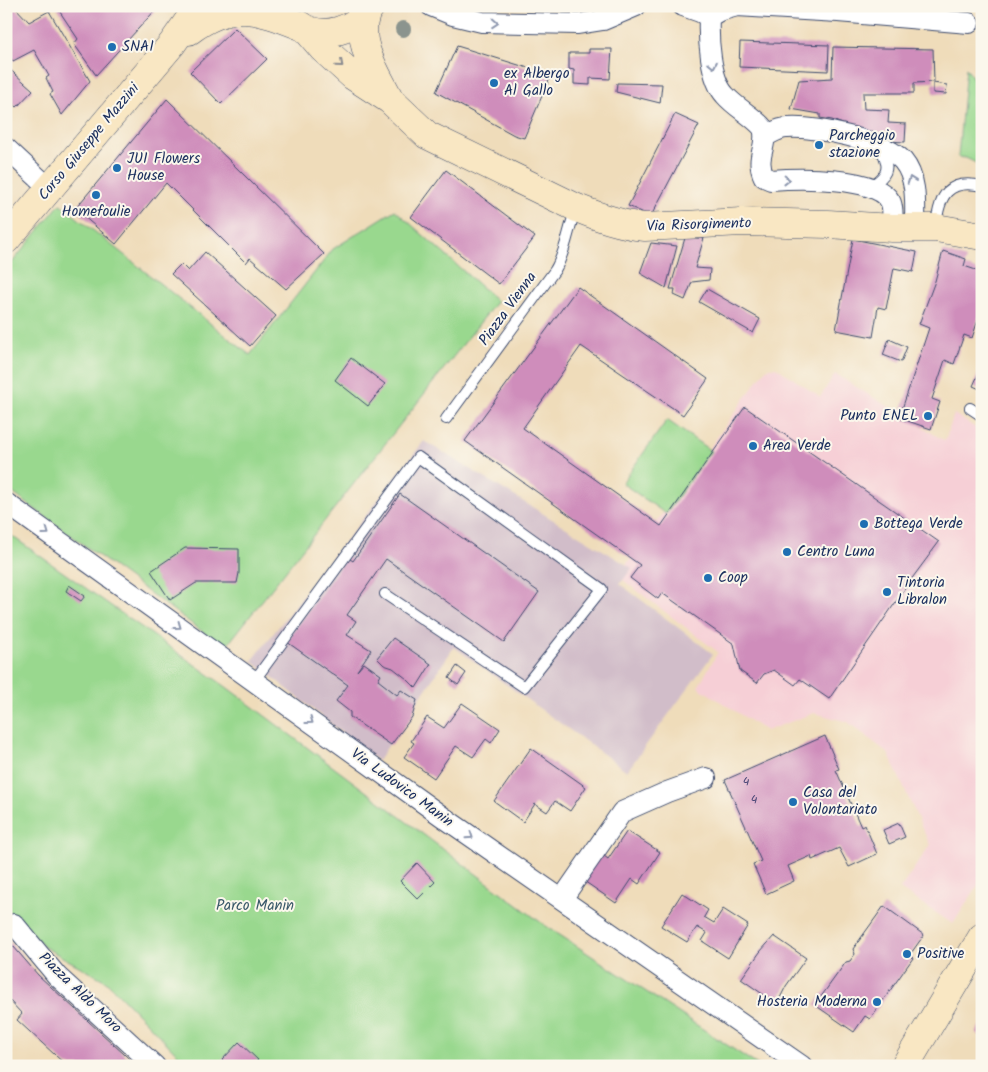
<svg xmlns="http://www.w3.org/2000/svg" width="988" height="1072" font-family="Kalam,sans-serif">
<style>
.built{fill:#f6cfd6}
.industrial{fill:#d1bdc9}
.green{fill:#99d88e;stroke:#5a8476}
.building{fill:#cf8dbb}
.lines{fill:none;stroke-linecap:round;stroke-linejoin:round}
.lane-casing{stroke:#3b496c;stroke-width:12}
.street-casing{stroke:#3b496c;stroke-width:22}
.secondary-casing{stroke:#3b496c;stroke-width:29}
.lane{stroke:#fff;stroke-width:10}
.street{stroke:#fff;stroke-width:20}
.secondary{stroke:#f9e7c3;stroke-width:28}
.tree{fill:#8b948e}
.oneway{stroke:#8d97ae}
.oneway2{stroke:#8a8b90}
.poi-dot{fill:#1f6fb2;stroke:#fbf7ec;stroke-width:2}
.labels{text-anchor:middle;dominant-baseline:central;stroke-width:4;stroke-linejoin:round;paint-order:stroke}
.number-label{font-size:12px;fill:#484675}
.poi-label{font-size:15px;fill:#1b2f5e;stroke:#fbf7ec;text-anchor:start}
.street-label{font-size:15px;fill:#1b2f5e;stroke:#fbf7ec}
.park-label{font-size:15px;fill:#3a596a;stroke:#fbf7ec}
</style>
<rect width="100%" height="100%" fill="#fbf7ec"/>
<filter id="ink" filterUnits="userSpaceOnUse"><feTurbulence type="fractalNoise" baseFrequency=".02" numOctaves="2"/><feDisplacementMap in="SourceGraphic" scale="10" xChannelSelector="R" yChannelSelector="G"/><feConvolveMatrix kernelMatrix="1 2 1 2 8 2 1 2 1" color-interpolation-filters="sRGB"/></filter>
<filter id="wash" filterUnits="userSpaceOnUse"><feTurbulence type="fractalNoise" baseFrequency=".0096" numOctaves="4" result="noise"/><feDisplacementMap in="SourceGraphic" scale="20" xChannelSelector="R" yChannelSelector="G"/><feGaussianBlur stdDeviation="1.12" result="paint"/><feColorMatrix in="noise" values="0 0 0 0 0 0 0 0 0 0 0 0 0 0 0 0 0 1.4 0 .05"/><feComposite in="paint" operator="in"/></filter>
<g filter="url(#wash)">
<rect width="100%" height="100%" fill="#efdcba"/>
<path class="built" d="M776,367L820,397L835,374L945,441L954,414L982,432V879L953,924L900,889L930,845L888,753L848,722L814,713L766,731L698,687L718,652L618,576L766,369Z"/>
<path class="industrial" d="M424,441L632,568L620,584L713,654L627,771L454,647L378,761L252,661Z"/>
<path class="green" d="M966,68L982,91V166L966,158L958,157Z
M60,204L250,355L333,249L395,210L497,301L225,648L6,488V270Z
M667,420L711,451L666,514L622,483Z
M6,532L225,686L543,924L759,1066H189L106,981L46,948L6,908Z"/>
<g id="blocks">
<path class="building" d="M6,6H14L29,22L49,11L90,81L62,115L50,94L53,92L46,78L49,76L34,50L13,61L6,53Z
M56,6H159L96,75L74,44L78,39Z
M235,28L267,59L221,104L190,72Z
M740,42L829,45L828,71L739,67Z
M457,46L551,75L524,138L514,135L436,92Z
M833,47L933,49L934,82L914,83V93H863L864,109L889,110L888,123L906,124L905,142L887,141L832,120L820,118V114L791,109L799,80L832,78Z
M589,49H612L610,79L590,78V85L574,84V70L569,69V53H589Z
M6,66L33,90L17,107L10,101L6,105Z
M617,83L662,84L660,103L616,92Z
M933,83L947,85L946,94L933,93Z
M167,99L324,254L286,289L250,258L246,263L166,183L116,244L75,209Z
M675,114L699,125L651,216L628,206Z
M446,170L535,237L499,284L411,217Z
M685,238H704L695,268L710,269L709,280L692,282L685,300L674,295L675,289H670Z
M853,239L917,252L913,272L894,268L886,309L878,307L873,337L836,330Z
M651,243L677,246L666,288L640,273Z
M943,251L966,259L964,266L982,272V308L972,338L964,335L954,364L945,360L932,399L940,402L931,429L899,418L929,328L919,324L935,281Z
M205,252L276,316L250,346L171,274L181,264L188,271Z
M578,287L708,379L683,415L581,346L523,428L661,526L745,407L939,542L913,577L829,699L800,679L795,685L774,670L764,674L757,683L740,671L734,644L662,593L658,599L630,578L640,565L465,441Z
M707,289L760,319L753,333L699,302Z
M889,339L907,347L901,362L883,355Z
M351,358L385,384L368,406L335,380Z
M982,366V390L973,386Z
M400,494L539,592L504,642L386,559L347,615L356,621L347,635L371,650L357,671L364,663L381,675L378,680L397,695L401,690L417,700L412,717L391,745L350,717V712L336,701L348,685L287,642L347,557L353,561Z
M185,548L239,549V573L237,583H196L170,600L151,571Z
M69,585L85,596L81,601L66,591Z
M393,638L431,664L416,688L407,679L393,668L384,665L377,658Z
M457,666L466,673L458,685L449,678Z
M462,703L500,729L491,743L486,739L473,757L456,746L434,778L404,757L414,743L411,741L427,717L444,728Z
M825,736L839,769L836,770L861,827L865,825L877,854L849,867L839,848L812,860L811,856L788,866L794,881L766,894L753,864L761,861L725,780Z
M531,748L586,787L570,811L555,801L547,812L535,804L523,822L494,801Z
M899,823L905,837L889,844L883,830Z
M627,831L660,852L639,884L632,879L616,903L581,879L599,852L608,859Z
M417,863L435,882L418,899L400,881Z
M682,893L708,910L704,917L714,923L723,909L748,925L728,958L702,941L707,933L697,927L687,942L661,926Z
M884,906L924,935L909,956L913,958L870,1019L865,1016L854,1032L815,1005L846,962L850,961L855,954L853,949Z
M774,936L806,958L786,986L777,1004L741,979L760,952Z
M6,939H7L38,975L137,1066H67L17,1020L22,1014L9,1000L6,1003Z
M982,1022V1036L976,1033Z
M239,1042L258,1060L252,1066H228L222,1060Z"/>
</g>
</g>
<g filter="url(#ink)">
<use href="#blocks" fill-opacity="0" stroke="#3b496c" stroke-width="1"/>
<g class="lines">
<defs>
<path id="lane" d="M869,187C886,177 892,169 881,150
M936,226C939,196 948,178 982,186
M970,408L982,416
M446,419L555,270C566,252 568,229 576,209
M254,681L418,457L602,589L524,687L385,594"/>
<path id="street" d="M431,6L453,15L482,22L578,24L603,20L636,6
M683,6L700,12L709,17
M709,17C708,38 710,79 725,95C736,108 752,115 763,128C769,147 754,156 764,177L771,180C797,178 877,176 890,201C894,208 892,220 892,228
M709,17L719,11L737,6L838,12L969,23
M766,136C772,133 779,128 787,128C814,126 885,140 903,161C918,179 915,206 915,228
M6,148L49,188
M6,503L443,817L802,1066
M562,899L622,812L667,792L706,778
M6,930L14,924L57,976L155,1066"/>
<path id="secondary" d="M366,14C355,42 377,74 389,98
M298,24C322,42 357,30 371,6
M306,29L322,48L353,76L390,100L427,135L577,208C599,217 621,225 645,227L742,222L828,224L892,228H936L982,236
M189,31C231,0 256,8 301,26
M6,240L172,44L191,17L203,6
M905,1066L982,937"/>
</defs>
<use href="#lane" class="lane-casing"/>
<use href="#street" class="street-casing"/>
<use href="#secondary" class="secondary-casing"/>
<use href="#lane" class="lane"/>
<use href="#street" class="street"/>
<use href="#secondary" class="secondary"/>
</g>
<circle class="tree" cx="403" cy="29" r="8"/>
<defs><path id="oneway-chevron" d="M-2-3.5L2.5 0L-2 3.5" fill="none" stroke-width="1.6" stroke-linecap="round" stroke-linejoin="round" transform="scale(1.25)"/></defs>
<g class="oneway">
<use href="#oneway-chevron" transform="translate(495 23) rotate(4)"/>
<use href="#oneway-chevron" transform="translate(713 65) rotate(79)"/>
<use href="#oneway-chevron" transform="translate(787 180) rotate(1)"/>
<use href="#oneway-chevron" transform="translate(911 180) rotate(-110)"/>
<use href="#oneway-chevron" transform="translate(46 532) rotate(36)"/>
<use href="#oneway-chevron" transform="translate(178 626) rotate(36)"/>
<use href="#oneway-chevron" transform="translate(310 721) rotate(36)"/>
<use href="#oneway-chevron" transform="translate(470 836) rotate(34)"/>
</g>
<use class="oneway2" href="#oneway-chevron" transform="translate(340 64) rotate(41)"/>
</g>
<g class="poi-dot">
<circle cx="112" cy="47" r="5"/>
<circle cx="494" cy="83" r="5"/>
<circle cx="819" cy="145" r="5"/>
<circle cx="117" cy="168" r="5"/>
<circle cx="96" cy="195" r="5"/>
<circle cx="928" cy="416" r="5"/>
<circle cx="753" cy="446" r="5"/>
<circle cx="864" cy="524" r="5"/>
<circle cx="787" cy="552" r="5"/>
<circle cx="708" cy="578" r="5"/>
<circle cx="887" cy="592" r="5"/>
<circle cx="793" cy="802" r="5"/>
<circle cx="907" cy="954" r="5"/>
<circle cx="877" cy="1002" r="5"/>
</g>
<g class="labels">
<g class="number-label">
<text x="746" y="781">4</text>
<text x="754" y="799">4</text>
</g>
<g class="poi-label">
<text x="122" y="47">SNAI</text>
<text x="504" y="74">ex Albergo<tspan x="504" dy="17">Al Gallo</tspan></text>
<text x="829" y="136">Parcheggio<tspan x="829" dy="17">stazione</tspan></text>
<text x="127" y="159">JUI Flowers<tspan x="127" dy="17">House</tspan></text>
<text x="96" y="212" text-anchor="middle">Homefoulie</text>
<text x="918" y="416" text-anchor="end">Punto ENEL</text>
<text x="763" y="446">Area Verde</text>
<text x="874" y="524">Bottega Verde</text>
<text x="797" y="552">Centro Luna</text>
<text x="718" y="578">Coop</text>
<text x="897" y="583">Tintoria<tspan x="897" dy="17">Libralon</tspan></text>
<text x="803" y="793">Casa del<tspan x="803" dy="17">Volontariato</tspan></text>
<text x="917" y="954">Positive</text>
<text x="867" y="1002" text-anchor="end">Hosteria Moderna</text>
</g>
<g class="street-label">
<text transform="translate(89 142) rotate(-50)">Corso Giuseppe Mazzini</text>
<text transform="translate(699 225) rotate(-2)">Via Risorgimento</text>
<text transform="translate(508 309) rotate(-54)">Piazza Vienna</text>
<text transform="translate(402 788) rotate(36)">Via Ludovico Manin</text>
<text transform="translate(80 993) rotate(44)">Piazza Aldo Moro</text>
</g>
<g class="park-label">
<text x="255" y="906">Parco Manin</text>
</g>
</g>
<rect width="988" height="1072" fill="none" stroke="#fbf7ec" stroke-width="25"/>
</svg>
